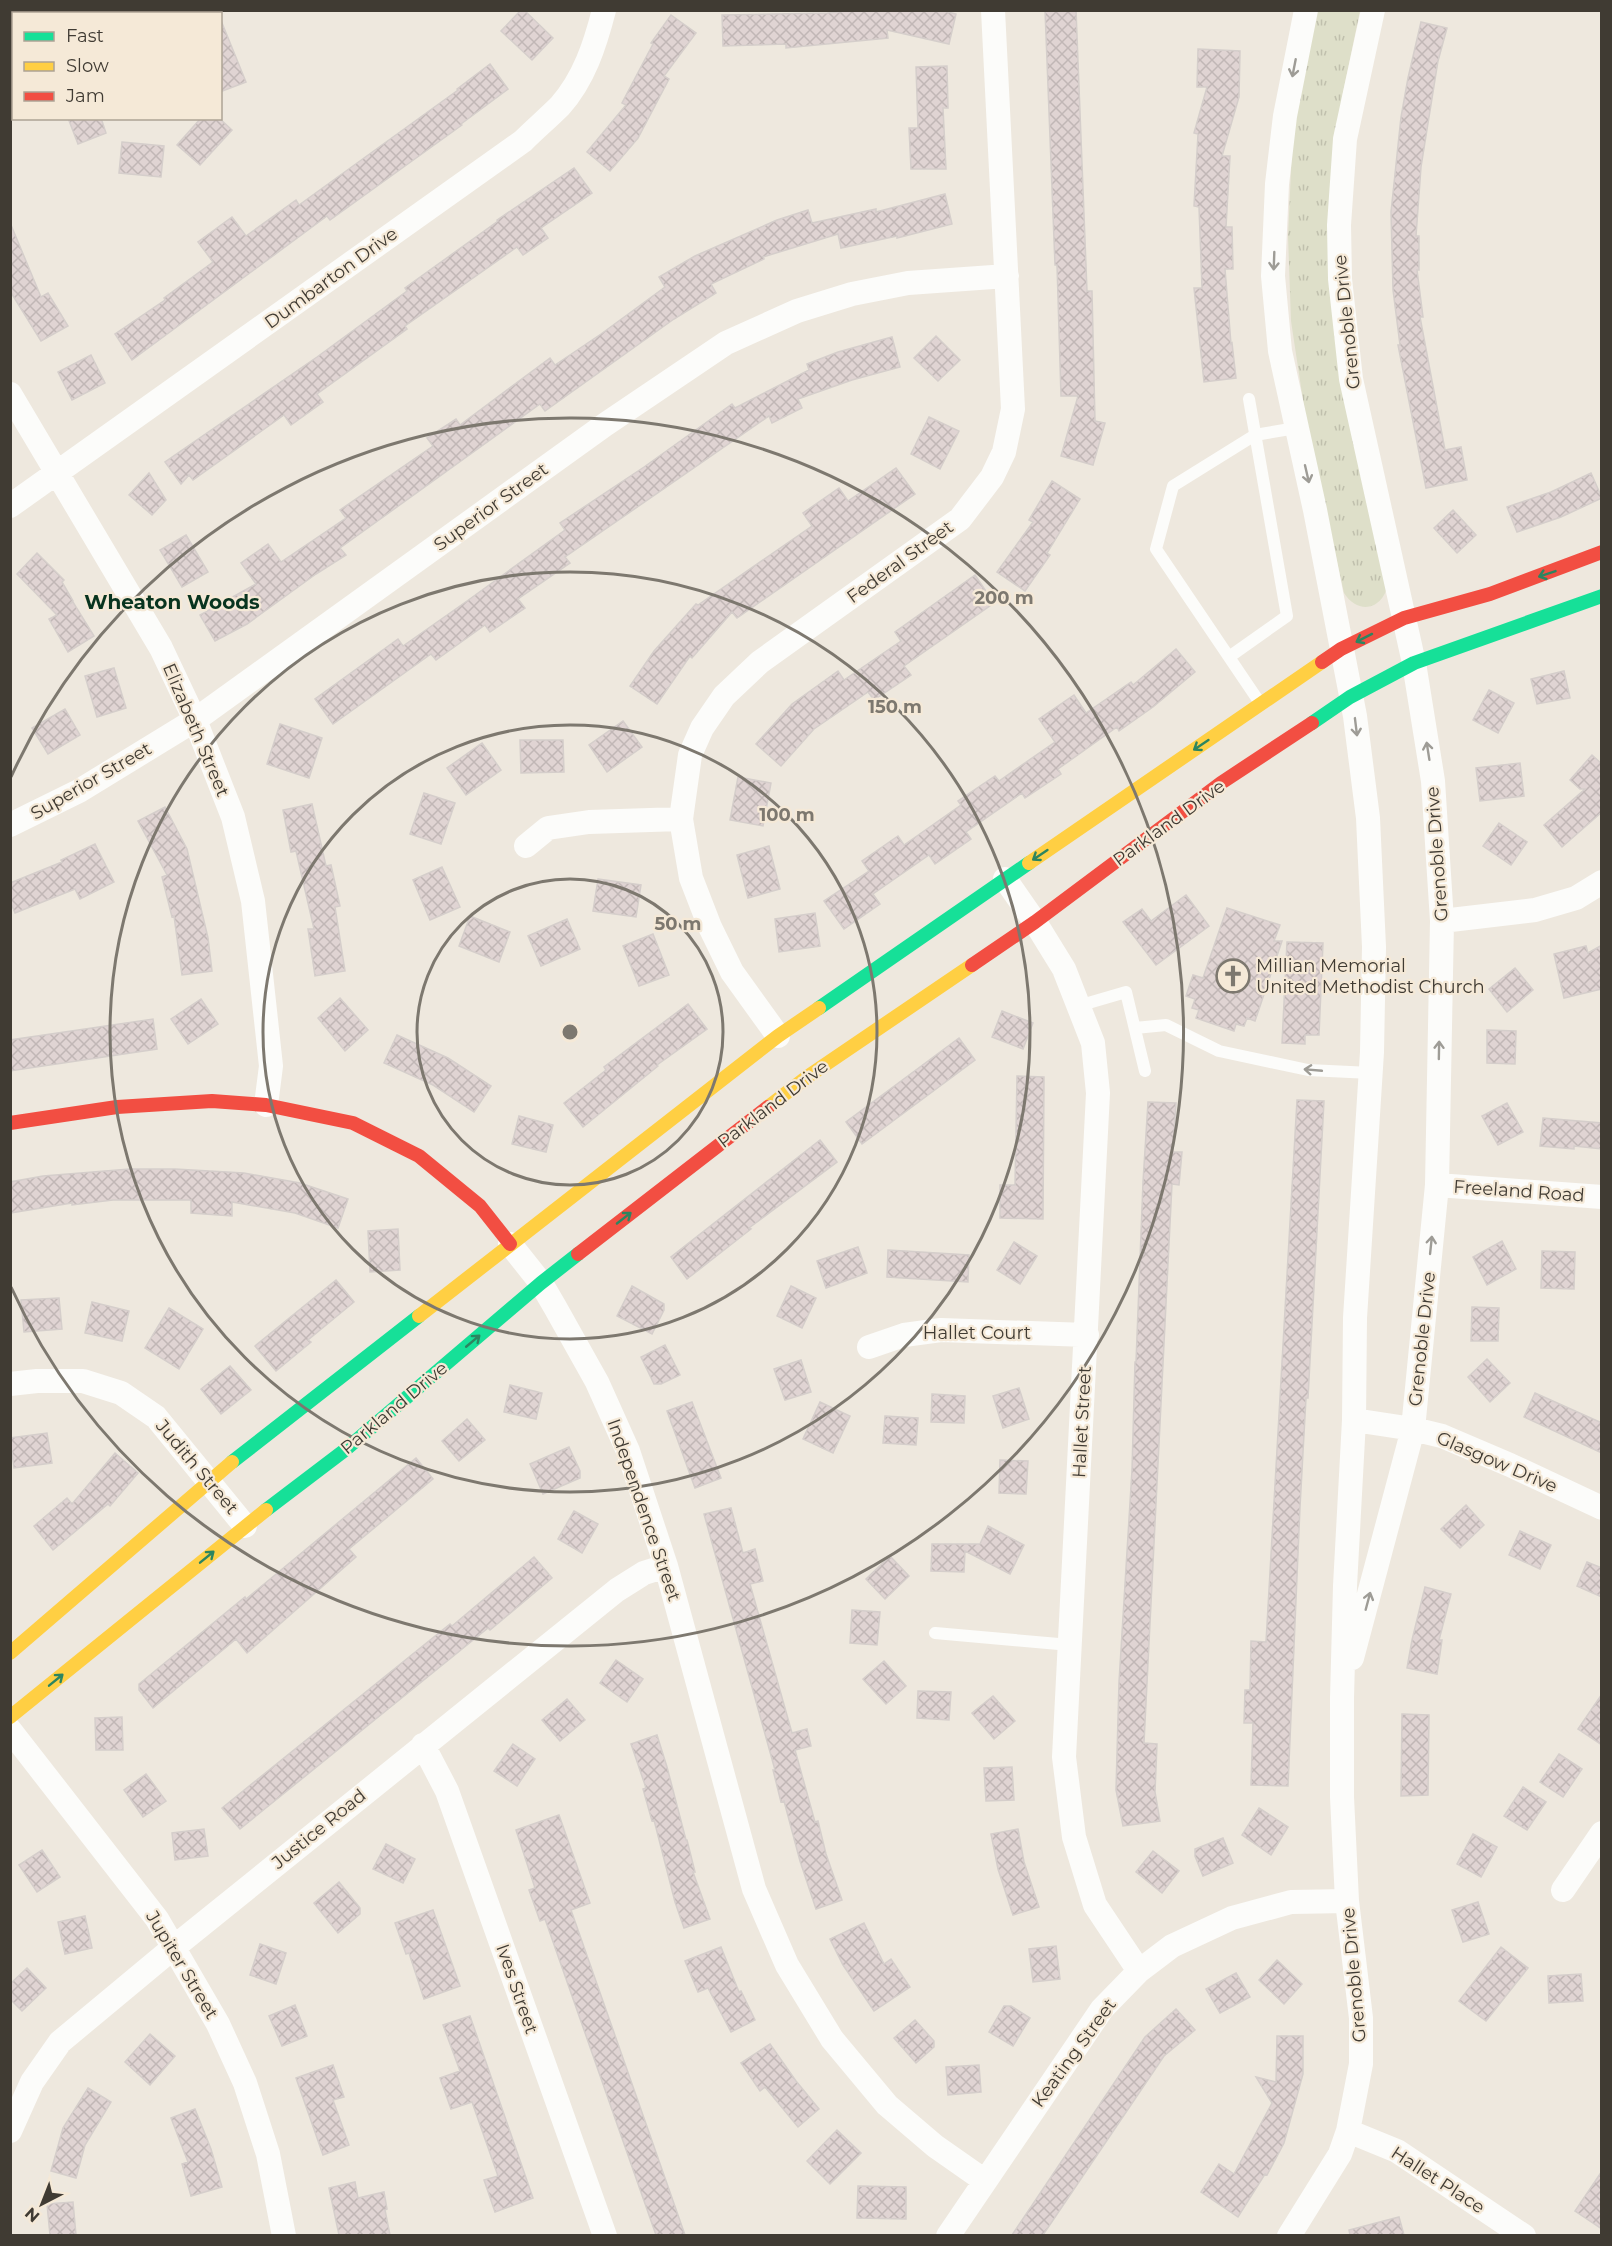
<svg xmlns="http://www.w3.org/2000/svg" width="1612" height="2246" font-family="Montserrat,sans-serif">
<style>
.grass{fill:url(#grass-tufts)}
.building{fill:url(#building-cross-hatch);stroke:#d5cecb;stroke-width:1.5}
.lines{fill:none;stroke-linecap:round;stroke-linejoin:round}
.lane{stroke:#fcfcfa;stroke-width:12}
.street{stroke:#fcfcfa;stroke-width:24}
.fast{stroke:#16e098;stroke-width:14}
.slow{stroke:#ffcf43;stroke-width:14}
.jam{stroke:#f24e42;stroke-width:14}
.oneway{stroke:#9e9c96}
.oneway2{stroke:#2d8560}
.ring{fill:none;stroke:#7d786f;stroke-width:3}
.labels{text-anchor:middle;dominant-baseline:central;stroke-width:4.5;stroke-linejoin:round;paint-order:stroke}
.street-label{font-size:18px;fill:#403b33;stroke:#f5e9d7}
.poi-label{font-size:18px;fill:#403b33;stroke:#f5e9d7;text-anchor:start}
.neighbourhood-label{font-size:20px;font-weight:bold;fill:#08341f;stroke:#f5e9d7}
.centre{fill:#7d786f;stroke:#f5e9d7;stroke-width:3}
.ring-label{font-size:18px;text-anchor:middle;font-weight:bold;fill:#7d786f;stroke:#f5e9d7;stroke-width:4.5;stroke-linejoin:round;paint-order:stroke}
</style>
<defs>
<pattern id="grass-tufts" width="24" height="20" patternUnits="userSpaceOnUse" patternTransform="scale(1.5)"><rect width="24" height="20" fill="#dedfc9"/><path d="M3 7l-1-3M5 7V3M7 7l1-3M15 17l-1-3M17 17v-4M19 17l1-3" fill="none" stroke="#c0c0ad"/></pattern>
<pattern id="building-cross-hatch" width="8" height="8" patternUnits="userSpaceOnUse" patternTransform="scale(1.5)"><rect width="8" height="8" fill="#e0d4d3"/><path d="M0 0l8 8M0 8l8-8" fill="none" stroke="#c1b7b6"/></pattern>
</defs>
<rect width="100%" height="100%" fill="#eee8de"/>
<path class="grass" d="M1316,11H1360L1342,97L1334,156L1388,584C1383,610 1358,615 1344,593L1307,427L1291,321L1288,236L1293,127Z"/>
<path class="building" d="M521,10H524L553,38L532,60L501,31Z
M857,10H940L956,14L949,44L887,30L888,38L786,48V44L723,46L722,15L827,13Z
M1045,10H1076L1087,291H1092L1095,421L1105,423L1093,465L1061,456L1078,396H1061L1057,265H1055Z
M671,15L696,33L664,76L669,79L638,138L610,171L587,152L626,105L622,103L653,44L651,43Z
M220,18L246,82L220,92Z
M1421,22L1447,28L1438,61L1421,167L1416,236H1419V270H1417L1423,317H1420L1445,450L1461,447L1467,480L1426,488L1398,345H1400L1393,290L1391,212L1401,117L1408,78Z
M1198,49L1240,51L1239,97L1222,156H1230L1226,227H1232L1233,269H1225L1231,344L1232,343L1236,378L1204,382L1194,288H1202L1199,207L1194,206L1198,134L1194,133L1207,87H1197Z
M490,64L508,89L461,124L462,125L330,220L327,216L132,360L115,334L165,300L164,298L213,262L198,242L232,217L246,236L296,200L299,205L458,90L457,89Z
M947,66L948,108H943L946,169H911L909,128H918L916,67Z
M68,118H101L106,133L78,144Z
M201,118H219L232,130L200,165L177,145Z
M122,142L164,146L161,177L119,173Z
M574,168L592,193L541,228L548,238L523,255L517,247L405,326L407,329L317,394L323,402L291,425L284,415L193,480L189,475L181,484L165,462L317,357L407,291L405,288L498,221L497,220Z
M945,194L952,224L897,238V236L841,248L838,234L763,257L764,259L711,284L716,293L674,319L545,411L540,404L340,548L346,555L316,574L247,624L215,641L200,615L256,584L241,563L268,544L281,562L346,518L340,510L433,446L427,438L456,419L460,425L550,358L555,365L601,334L665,287L659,277L695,256L777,220L808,210L812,223L876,209V212Z
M11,225L41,297L48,293L68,326L41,341L10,291Z
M936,336L960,360L938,381L914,358Z
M892,337L900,367L852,380L798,399L802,408L772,423L769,416L565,557L570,563L518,599L525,608L490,632L485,625L436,660L431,654L333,724L315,699L398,639L403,646L467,601L565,530L560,523L644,467L732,404L735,408L809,370L807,364L838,352Z
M91,355L105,383L72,400L58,372Z
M929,417L959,431L940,469L911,454Z
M896,468L915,494L737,618L732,612L692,658L690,656L657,704L630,686L654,651L696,604L698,605L812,526L803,513L839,488L848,501Z
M149,473L166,500L152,515L129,495Z
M1591,473L1602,498L1561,517L1517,532L1507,507L1551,492Z
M1052,481L1080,499L1047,553L1050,555L1025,591L997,572L1033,522L1029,520Z
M1453,510L1476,535L1457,553L1434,528Z
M186,535L208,572L182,587L160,550Z
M37,553L64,580L62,582L73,601L70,604L73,602L94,636L68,652L49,619L57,615L17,574Z
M975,575L994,603L904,666L911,675L874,700L868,692L814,729L781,766L756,744L792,704L838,671L844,680L901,641L895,632Z
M1176,649L1195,672L1153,707L1119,731L1117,727L1058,769L1061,774L1025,798L1022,793L966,832L971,839L935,864L929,855L873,894L880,904L844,929L824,901L869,871L862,861L898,836L904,845L961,805L958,801L995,776L999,781L1055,742L1039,719L1074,695L1086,713L1131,682L1133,685Z
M114,668L126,708L97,717L85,676Z
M1564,671L1570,698L1537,704L1531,679Z
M1489,690L1514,703L1498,733L1473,720Z
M65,709L80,735L48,754L32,728Z
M623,721L642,747L607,772L589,745Z
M280,724L322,738L309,778L267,764Z
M520,740H563L564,772L521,773Z
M482,743L501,770L466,795L447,768Z
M1592,755L1602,764V812L1562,847L1544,825L1585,789H1580L1570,780Z
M1520,763L1524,796L1480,801L1476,768Z
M738,777L771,783L763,826L730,820Z
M424,793L455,803L441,844L410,834Z
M312,804L326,866L331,865L340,906L335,907L345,971L315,976L308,929H314L296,851L291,852L283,810Z
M165,807L187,849L208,938L212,971L182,975L174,916L172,917L162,877L167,875L138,821Z
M1499,823L1527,842L1511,865L1483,846Z
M95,844L114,882L80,899L75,889L15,913L10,901V883L62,862L61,860Z
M769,846L780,889L748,898L737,855Z
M442,867L460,907L430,920L413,880Z
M598,879L641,885L636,917L593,911Z
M1186,895L1209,926L1156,965L1123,922L1142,909L1151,921Z
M1227,908L1280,925L1274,941H1282L1255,1021L1247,1018L1244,1026L1236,1024L1234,1031L1196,1018L1199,1010L1192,1008L1195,999L1186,996L1193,975L1203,978Z
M815,913L820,946L779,952L775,919Z
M470,916L510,932L499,962L459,946Z
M567,919L580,949L541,966L528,936Z
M653,934L669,975L639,986L623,946Z
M1287,942L1323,943L1319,1035H1305V1044L1282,1043Z
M1602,945V989L1564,998L1554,954L1586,946L1588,953Z
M1515,968L1533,990L1507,1012L1489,989Z
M340,998L368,1030L345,1051L318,1018Z
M201,999L218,1024L188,1044L171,1019Z
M688,1004L707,1029L657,1065L658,1066L583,1127L564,1103L606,1070L604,1067Z
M1002,1011L1033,1023L1023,1049L992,1037Z
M153,1019L157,1049L10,1071V1040Z
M1487,1030L1516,1031L1515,1064L1487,1063Z
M397,1035L448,1058L491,1086L474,1112L433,1085L384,1063Z
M959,1038L975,1060L862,1144L846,1122Z
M1017,1076L1044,1077L1043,1219L1000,1218V1185H1015Z
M1297,1100L1324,1101L1308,1398H1306L1300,1507L1288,1786L1251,1785L1253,1723H1244L1245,1690H1250L1251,1641L1266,1642Z
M1148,1102L1176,1103L1173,1152H1182L1179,1185L1172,1184L1144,1743L1157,1744L1155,1792L1160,1821L1123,1826L1116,1790L1119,1682L1132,1470L1135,1362H1136L1143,1182Z
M1507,1103L1523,1132L1498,1145L1482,1116Z
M519,1116L553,1125L546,1152L512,1144Z
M1543,1118L1602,1123V1149L1574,1146V1149L1540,1146Z
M820,1140L837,1162L749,1228L751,1229L687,1279L671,1257Z
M130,1169H175L244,1173L300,1183L348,1199L338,1228L295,1213L232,1202V1216L191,1213V1200H113L72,1205V1203L10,1213V1182L43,1176Z
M398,1229L400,1270L370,1272L368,1231Z
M1502,1241L1516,1269L1487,1285L1473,1257Z
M1014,1242L1037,1256L1020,1284L997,1270Z
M858,1247L867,1273L826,1288L817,1261Z
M888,1250L969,1255L968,1282L887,1277Z
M1542,1251L1575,1252L1574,1289L1541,1288Z
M336,1280L354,1302L308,1340L311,1342L276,1371L255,1346Z
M632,1286L664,1304V1310L652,1334L617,1316Z
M791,1286L816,1298L802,1328L777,1316Z
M59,1298L62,1329L24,1332L21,1300Z
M92,1302L129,1311L122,1341L85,1333Z
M1472,1307L1499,1308L1498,1341H1471Z
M169,1308L203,1329L179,1369L145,1348Z
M665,1345L680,1375L661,1384H654L641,1357Z
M1487,1359L1510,1383L1490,1402L1468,1377Z
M801,1360L811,1392L785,1400L774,1369Z
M230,1366L251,1390L221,1414L201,1389Z
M510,1385L542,1393L536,1419L504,1412Z
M1019,1388L1029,1419L1003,1428L993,1396Z
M1535,1393L1602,1423V1453L1524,1417Z
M932,1394L965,1396L964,1423L931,1422Z
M692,1402L721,1478L695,1488L667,1411Z
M820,1402L850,1416L833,1453L803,1439Z
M885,1416L918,1418L916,1445L883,1443Z
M467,1419L485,1440L459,1461L442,1441Z
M47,1433L52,1463L14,1468L10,1438Z
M569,1447L580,1471V1478L543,1494L530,1464Z
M115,1453L138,1473L110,1506L108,1504L53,1550L34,1526L67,1498L72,1504Z
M416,1458L433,1479L349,1549L356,1557L247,1653L236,1639L153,1708L139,1690V1684L245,1597L246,1599Z
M1000,1460L1028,1461L1026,1494L999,1493Z
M1466,1505L1484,1525L1460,1548L1441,1529Z
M731,1508L743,1553L755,1549L763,1581L750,1584L792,1733L807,1729L811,1746L795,1750L815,1822L818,1821L826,1854L842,1900L816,1909L800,1861L784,1801L781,1802L773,1770H775L704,1514Z
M574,1511L598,1524L582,1553L558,1539Z
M988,1526L1024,1545L1010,1574L965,1551L964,1572L931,1571L932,1544H980Z
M1520,1531L1551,1545L1540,1569L1509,1555Z
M890,1556L909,1576L885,1599L866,1579Z
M534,1557L552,1578L490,1630L488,1628L240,1829L222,1808L450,1624L452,1626Z
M1587,1562L1602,1568V1597L1577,1586Z
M1425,1587L1451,1594L1439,1640H1442L1437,1674L1407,1668L1412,1640Z
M852,1610L880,1612L877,1645L850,1643Z
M616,1660L643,1679L627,1702L600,1683Z
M884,1661L906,1686L886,1704L863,1679Z
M918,1691L951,1692L949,1720L917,1718Z
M1602,1694V1745L1578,1729Z
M993,1696L1015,1721L994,1739L972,1713Z
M567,1699L585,1720L560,1741L542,1720Z
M1402,1714L1429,1715L1428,1795L1401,1796Z
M122,1717L123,1750H96L95,1718Z
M657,1735L667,1767L686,1840H687L695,1872H693L710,1919L684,1928L675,1902L654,1820L652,1821L643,1789L646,1788L631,1744Z
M513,1744L535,1759L517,1786L494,1771Z
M1559,1754L1582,1769L1563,1797L1540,1782Z
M1012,1767L1014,1800L986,1801L984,1768Z
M146,1774L166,1801L143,1817L124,1790Z
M1523,1787L1546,1802L1527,1830L1504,1816Z
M1259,1808L1288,1827L1271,1855L1242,1835Z
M559,1815L590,1903L571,1910L685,2235H656L545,1919L540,1921L529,1890L535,1888L516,1830Z
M204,1829L208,1856L175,1860L172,1833Z
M1018,1829L1024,1862L1039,1907L1013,1915L998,1869L991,1834Z
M1473,1834L1497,1847L1481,1877L1457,1864Z
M1223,1838L1233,1863L1203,1876L1195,1856V1849Z
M386,1844L415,1859L403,1883L373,1869Z
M42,1850L60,1877L37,1892L19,1865Z
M1153,1851L1179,1871L1162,1893L1136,1872Z
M339,1882L360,1908V1914L338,1933L314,1903Z
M1478,1902L1489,1934L1463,1942L1452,1910Z
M433,1910L460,1986L424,1999L409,1953L406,1954L395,1923Z
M85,1916L92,1948L65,1954L58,1922Z
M864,1923L884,1964L891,1959L910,1987L874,2011L843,1965L830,1939Z
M260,1944L286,1953L276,1984L250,1975Z
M1056,1946L1060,1979L1033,1982L1029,1949Z
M721,1947L739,1992L741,1991L755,2020L731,2032L708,1988L698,1992L685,1961Z
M1501,1947L1528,1968L1486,2021L1459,2001Z
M1277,1960L1302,1984L1284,2004L1259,1980Z
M27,1968L46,1988L22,2011L10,1999V1984Z
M1236,1973L1250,1997L1220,2013L1206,1989Z
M1581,1974L1583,2001L1549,2003L1548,1976Z
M295,2005L307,2036L282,2046L269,2016Z
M1004,2006H1011L1030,2018L1013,2046L989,2032Z
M1176,2009L1195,2030L1164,2056L1043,2235H1012L1145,2037Z
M470,2016L533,2198L495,2212L484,2180L498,2176L472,2102L451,2109L440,2078L460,2071L443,2025Z
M915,2020L934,2041V2047L916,2063L894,2038Z
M150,2034L175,2056L150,2085L125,2062Z
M1277,2036H1303V2074L1284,2143L1267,2175L1265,2174L1238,2217L1201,2192L1219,2164L1234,2174L1272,2103L1256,2077L1276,2082Z
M770,2044L796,2081L819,2109L798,2127L765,2087L760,2091L741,2063Z
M333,2065L344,2097L333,2100L349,2145L323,2155L296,2078Z
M979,2065L981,2092L948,2095L946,2067Z
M88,2088L111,2102L85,2145L76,2178L51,2171L63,2128Z
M195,2109L211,2149L222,2187L191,2196L182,2164L188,2162L171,2118Z
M837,2130L861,2153L830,2184L807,2161Z
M1602,2171V2229L1575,2211Z
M355,2182L358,2198L384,2192L387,2209L385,2210L390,2235H339L329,2188Z
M858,2186L906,2187V2219L857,2218Z
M73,2202L76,2235H50L47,2204Z
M1399,2217L1404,2235H1350L1349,2230Z"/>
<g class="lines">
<path class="lane" d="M1229,657L1287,616L1249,399
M1260,703L1156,549L1173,486L1255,435L1296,428
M1078,1006L1126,992L1145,1071
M1135,1028L1166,1025L1219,1051L1308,1070L1371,1073
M935,1633L1070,1645"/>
<path class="street" d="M125,10L126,14
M10,394L161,648L195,720L233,817L253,901L271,1066L266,1105
M10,506L523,141C535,129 548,118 560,106C584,79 595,45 604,10
M10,825L79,791L195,720L606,424L726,343L797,311L852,294L908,283L1007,276
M526,846L548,828L589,822L681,819
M1005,879L1035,922L1064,969L1093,1043L1098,1093L1064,1757L1074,1837L1095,1905L1139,1971
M1442,921L1535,910L1576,898L1602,882
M778,1036L732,972L710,927L691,878L681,819L690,755L702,728L724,696L760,662L960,519L992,477L1004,452L1013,409L993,10
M1437,1185L1602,1197
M510,1244L541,1283L555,1307L597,1382L628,1451L666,1566L754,1889L787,1965L832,2039L887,2105L935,2146L985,2181
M869,1347L904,1335L941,1330L1087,1335
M10,1384L37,1381H83L121,1393L156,1417L245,1526
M1354,1420L1413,1429L1442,1436L1510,1465L1602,1508
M1352,1658L1413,1429L1437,1185L1442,921L1433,781L1414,663L1351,379L1340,279L1339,225L1345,139L1373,10
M10,1730L157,1919L218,2024L245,2083L268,2154L284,2236
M423,1745L447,1791L605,2236
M1563,1890L1602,1833
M10,2131L32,2082L60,2042L173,1948L617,1590L644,1573L666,1566
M1348,2131L1397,2151L1524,2236
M948,2236L1102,2009L1139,1971L1172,1946L1232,1918L1291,1902L1347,1901
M1289,2236L1340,2154L1348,2131L1361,2064V2018L1347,1901L1342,1797V1698L1345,1586L1354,1420L1355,1318L1372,1052L1374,947L1368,818L1355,716L1315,510L1280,351L1273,276L1277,184L1285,116L1306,10"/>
<path class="fast" d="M1312,723L1350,697L1414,663L1602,596
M819,1008L1029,863
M232,1462L419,1316
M266,1510L345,1450L541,1283L578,1254"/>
<path class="slow" d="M1029,863L1322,662
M768,1107L807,1077L972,965
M419,1316L778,1036L819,1008
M10,1653L232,1462
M10,1717L266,1510"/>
<path class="jam" d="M1322,662L1341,649L1404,618L1490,594L1602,552
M972,965L1035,922L1221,783L1312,723
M10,1123L117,1107L212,1101L266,1105L353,1123L419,1156L480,1206L510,1244
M578,1254L768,1107"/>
</g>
<defs><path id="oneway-shaft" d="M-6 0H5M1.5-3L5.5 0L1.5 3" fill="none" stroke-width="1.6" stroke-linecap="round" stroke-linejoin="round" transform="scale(1.5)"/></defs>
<g class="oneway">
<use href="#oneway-shaft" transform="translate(1294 68) rotate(101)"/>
<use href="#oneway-shaft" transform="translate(1274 261) rotate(92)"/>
<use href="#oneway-shaft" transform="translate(1307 474) rotate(77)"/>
<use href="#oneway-shaft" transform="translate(1356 727) rotate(83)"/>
<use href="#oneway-shaft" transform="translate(1428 751) rotate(-99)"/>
<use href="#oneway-shaft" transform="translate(1439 1050) rotate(-89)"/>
<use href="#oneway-shaft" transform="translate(1313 1070) rotate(-175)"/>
<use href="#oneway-shaft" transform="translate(1431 1245) rotate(-84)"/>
<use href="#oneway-shaft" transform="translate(1368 1601) rotate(-75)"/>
</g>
<g class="oneway2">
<use href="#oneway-shaft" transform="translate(1547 574) rotate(161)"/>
<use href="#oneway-shaft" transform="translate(1364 638) rotate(153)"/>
<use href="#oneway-shaft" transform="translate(1201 745) rotate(146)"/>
<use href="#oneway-shaft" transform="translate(1040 855) rotate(146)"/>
<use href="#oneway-shaft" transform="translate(624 1218) rotate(-38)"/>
<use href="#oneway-shaft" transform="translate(473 1341) rotate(-40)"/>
<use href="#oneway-shaft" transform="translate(207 1557) rotate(-39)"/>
<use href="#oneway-shaft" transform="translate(56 1680) rotate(-39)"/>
</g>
<g class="ring">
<circle cx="570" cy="1032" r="153"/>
<circle cx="570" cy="1032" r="307"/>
<circle cx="570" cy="1032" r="460"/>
<path d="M11 777A614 614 0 1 1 11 1287"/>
</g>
<defs>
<symbol id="church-ring" viewBox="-11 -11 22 22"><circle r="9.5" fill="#f5e9d7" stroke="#7d786f" stroke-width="1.5"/><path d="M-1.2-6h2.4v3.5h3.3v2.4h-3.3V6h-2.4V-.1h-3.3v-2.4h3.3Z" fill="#7d786f"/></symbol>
</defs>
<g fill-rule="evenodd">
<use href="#church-ring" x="1214" y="957" width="38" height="38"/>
</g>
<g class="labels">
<g class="street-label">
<text transform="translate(331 278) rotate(-36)">Dumbarton Drive</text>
<text transform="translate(1347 322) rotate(-96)">Grenoble Drive</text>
<text transform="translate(491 507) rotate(-36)">Superior Street</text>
<text transform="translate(900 562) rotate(-36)">Federal Street</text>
<text transform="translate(196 730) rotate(67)">Elizabeth Street</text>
<text transform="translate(91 781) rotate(-30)">Superior Street</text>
<text transform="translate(1169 823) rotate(-36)">Parkland Drive</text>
<text transform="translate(1437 854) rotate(-94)">Grenoble Drive</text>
<text transform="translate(773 1104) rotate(-37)">Parkland Drive</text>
<text transform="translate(1519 1191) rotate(4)">Freeland Road</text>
<text x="977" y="1333">Hallet Court</text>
<text transform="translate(1422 1339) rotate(-84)">Grenoble Drive</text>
<text transform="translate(394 1408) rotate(-40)">Parkland Drive</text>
<text transform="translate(1082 1422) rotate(-87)">Hallet Street</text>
<text transform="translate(1497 1462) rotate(23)">Glasgow Drive</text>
<text transform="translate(197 1467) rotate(50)">Judith Street</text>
<text transform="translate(644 1510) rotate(71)">Independence Street</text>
<text transform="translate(319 1829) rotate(-39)">Justice Road</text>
<text transform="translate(182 1965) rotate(59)">Jupiter Street</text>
<text transform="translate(1354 1975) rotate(-95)">Grenoble Drive</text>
<text transform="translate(517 1989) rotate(71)">Ives Street</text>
<text transform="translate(1074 2053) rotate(-54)">Keating Street</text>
<text transform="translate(1438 2180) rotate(33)">Hallet Place</text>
</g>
<g class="poi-label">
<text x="1256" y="966">Millian Memorial<tspan x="1256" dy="21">United Methodist Church</tspan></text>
</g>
<g class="neighbourhood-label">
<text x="172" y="602">Wheaton Woods</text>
</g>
</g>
<circle cx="570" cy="1032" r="9" class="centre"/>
<g class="ring-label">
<text x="1004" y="604">200 m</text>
<text x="895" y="713">150 m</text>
<text x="787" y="821">100 m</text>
<text x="678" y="930">50 m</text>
</g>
<rect width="1612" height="2246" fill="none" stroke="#403b33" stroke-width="24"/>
<rect x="12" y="12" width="210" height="108" fill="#f5e9d7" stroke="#ada395" stroke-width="1.5"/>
<rect x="24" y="32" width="30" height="9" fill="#16e098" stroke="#ada395" stroke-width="1.5"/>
<text x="66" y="42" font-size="18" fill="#403b33">Fast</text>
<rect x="24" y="62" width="30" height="9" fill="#ffcf43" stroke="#ada395" stroke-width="1.5"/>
<text x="66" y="72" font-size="18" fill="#403b33">Slow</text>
<rect x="24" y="92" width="30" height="9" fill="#f24e42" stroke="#ada395" stroke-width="1.5"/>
<text x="66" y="102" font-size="18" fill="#403b33">Jam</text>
<g transform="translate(42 2204) rotate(222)" stroke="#f5e9d7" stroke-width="4.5" paint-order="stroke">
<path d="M0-4.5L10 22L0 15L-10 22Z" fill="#403b33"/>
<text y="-9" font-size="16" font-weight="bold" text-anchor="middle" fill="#403b33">N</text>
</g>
</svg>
